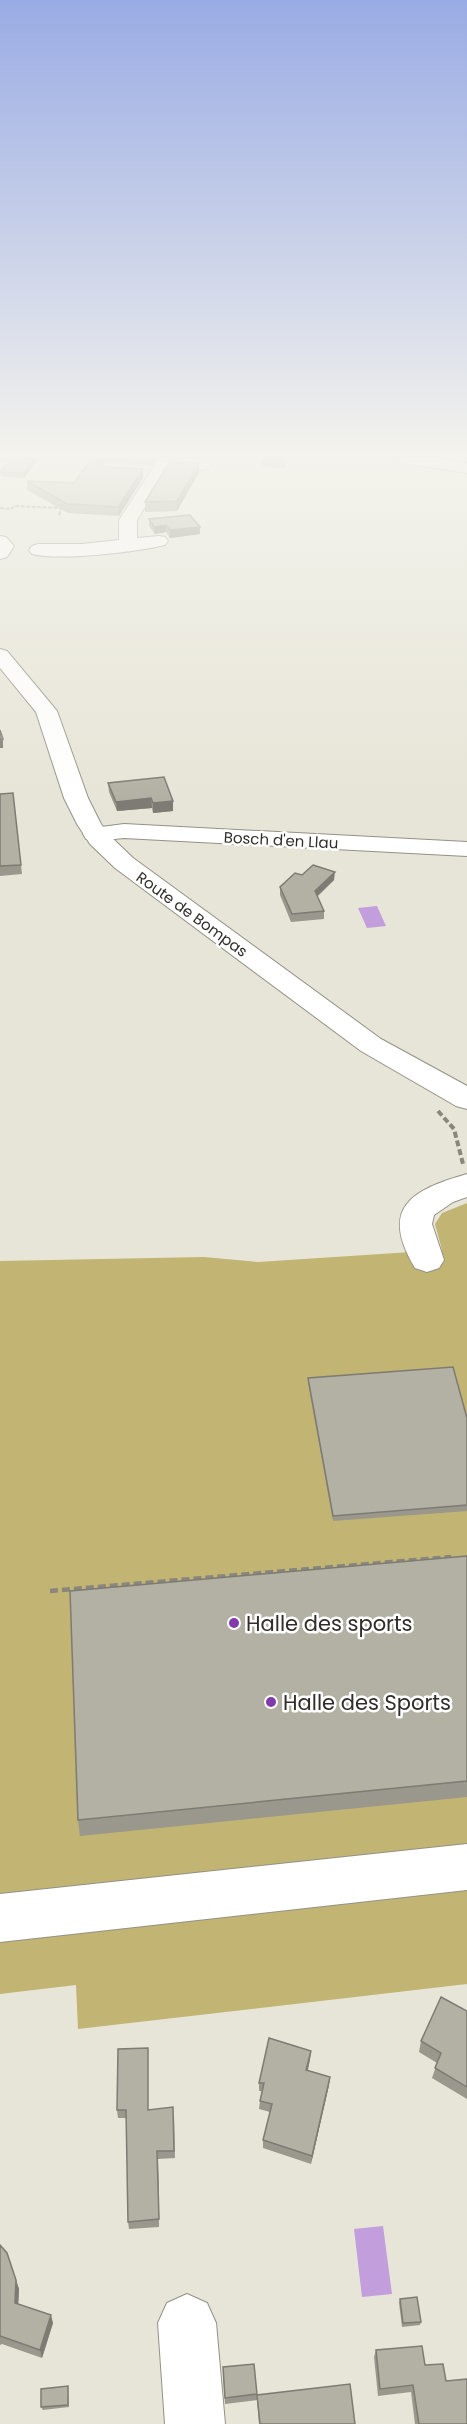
<svg xmlns="http://www.w3.org/2000/svg" width="467" height="2424" font-family="Poppins,sans-serif">
<style>
.green{fill:#c2b472}
.water{fill:#c29edd}
.lines{fill:none;stroke-linecap:round;stroke-linejoin:round}
.minor-casing{stroke:#949185;stroke-width:2}
.major-casing{stroke:#949185;stroke-width:2}
.path-far2{stroke:#88867d;stroke-width:2;stroke-dasharray:4 1.5;stroke-linecap:butt}
.path-far1{stroke:#88867d;stroke-width:4;stroke-dasharray:6 3;stroke-linecap:butt}
.path{stroke:#88867d;stroke-width:4.5;stroke-dasharray:8 4;stroke-linecap:butt}
.minor{fill:#fff;fill-rule:evenodd}
.major{fill:#fff;fill-rule:evenodd}
.wall{fill:#9a978d}
.shaded-wall{fill:#7d7b73}
.building{fill:#b3b0a4;stroke:#7d7b73;stroke-width:1.5}
.poi-dot{fill:#8139ac;stroke:#fff;stroke-width:2}
.labels{text-anchor:middle;dominant-baseline:central;stroke-width:5;stroke-linejoin:round;paint-order:stroke}
.far-street-label{font-size:15px;fill:#2f2e29;stroke:#fff}
.near-poi-label{font-size:21px;fill:#2f2e29;stroke:#fff;text-anchor:start}
</style>
<rect width="100%" height="100%" fill="#e7e5d7"/>
<path class="green" d="M467,1203V1984L78,2029L76,1985L0,1994V1261L204,1257L258,1262L442,1250L435,1224L442,1213Z"/>
<path class="water" d="M377,906L386,926L367,928L358,908Z
M383,2226L392,2294L362,2297L354,2229Z"/>
<g class="lines">
<defs>
<path id="minor" d="M165,458L204,460L212,465L204,470L169,468L137,520V538L159,536L165,537L168,541L165,545C136,552 60,561 32,554L29,550L32,546L38,544H82L119,540V520L158,460Z
M394,458H435L467,463V473L402,463Z
M124,824L467,842V856L124,838L95,841L86,839L83,834L86,829Z
M467,1174V1197L453,1202L434,1215L432,1224L444,1260L439,1268L427,1272L415,1268C379,1208 411,1190 467,1174Z
M467,1844V1890L0,1942V1894Z
M187,2294L207,2303L216,2323L225,2424H165L158,2323L167,2303Z"/>
<path id="major" d="M0,536L6,537L14,546L7,557L0,559Z
M0,649L7,651L57,711L88,798L101,824L108,834L133,858L381,1039L467,1086V1109L456,1106L361,1051L115,868L90,844L77,824L64,798L36,712L0,668Z"/>
</defs>
<use href="#minor" class="minor-casing"/>
<use href="#major" class="major-casing"/>
<path class="path-far2" d="M0,508L11,509L14,506L61,508L59,516"/>
<path class="path-far1" d="M438,1111L454,1129L463,1164"/>
<path class="path" d="M50,1591L451,1557"/>
<use href="#minor" class="minor"/>
<use href="#major" class="major"/>
</g>
<path class="wall" d="M0,458H39L24,478L1,476L0,472L9,462L0,461Z
M96,458H157L152,465L106,462L101,465L105,467L143,478L119,516L68,513L27,490V481L74,483Z
M262,458H288L284,468L261,466Z
M199,463V472L177,511L145,512V502Z
M149,519L200,527V534L170,538L166,532L155,534L149,526Z
M108,783L173,801V811L153,813L152,808L117,811L109,792Z
M13,793L22,874L0,876V794Z
M302,875L334,880L317,897L324,911V919L291,922L280,895V887Z
M308,1378L467,1418V1511L333,1521L308,1383Z
M467,1556V1797L80,1836L78,1820Z
M467,2011V2099L432,2078L437,2063L419,2052L421,2041Z
M148,2048V2110L174,2115L175,2158L158,2159L159,2227L129,2229L128,2222L127,2118H118L117,2110Z
M311,2051L310,2059L308,2070L329,2085L311,2164L263,2148V2140L270,2112L259,2109L260,2101L262,2091H259V2083Z
M0,2245L7,2253L19,2289L18,2304L53,2323L42,2358L2,2344L0,2345Z
M400,2299L421,2322L420,2325L402,2327L399,2303Z
M376,2350L425,2365L446,2381L467,2424H415L411,2392L378,2396L374,2357Z
M223,2373L257,2395L355,2424H259L257,2400L225,2404Z
M68,2386L69,2407L43,2410L41,2407Z"/>
<path class="shaded-wall" d="M35,458H39L24,478V473Z
M96,458H106V462L97,467Z
M152,458H157L152,465Z
M285,458H288L284,468V461Z
M199,463V472L177,511V501Z
M143,469V478L119,516L118,507Z
M166,525V532L155,534L154,527Z
M200,527V534L170,538V530Z
M0,739H3V748H0Z
M151,798L152,808L117,811L116,802Z
M173,801V811L153,813V803Z
M335,872L334,880L314,899L315,891Z
M311,2051L310,2059L306,2078V2070Z
M330,2077L329,2085L311,2164L312,2156Z
M157,2151L158,2159L159,2227V2219Z
M16,2280L19,2289L18,2311L15,2303Z
M51,2315L53,2323L42,2358L40,2350Z"/>
<path class="building" d="M12,458H35L24,473L0,472Z
M92,458H96V462L105,467L143,469L118,507L67,504L27,481L74,483Z
M262,458H285L284,461L261,459Z
M170,461L199,463L177,501L145,502Z
M190,515L200,527L170,530L166,525L154,527L149,519Z
M0,730L3,739H0Z
M164,777L173,801L153,803L151,798L116,802L108,783Z
M13,793L21,865L0,866V794Z
M313,865L335,872L315,891L324,911L292,914L280,887L295,873L302,875Z
M453,1367L467,1418V1505L333,1516L308,1378Z
M467,1556V1781L78,1820L70,1591Z
M441,1997L467,2011V2087L435,2068L441,2053L421,2041Z
M269,2038L311,2051L306,2070L330,2077L312,2156L263,2140L272,2104L260,2101L264,2083H259Z
M148,2048V2110L173,2107L174,2151H157L159,2219L128,2222L126,2110H117L118,2049Z
M0,2245L7,2253L16,2280L15,2303L51,2315L40,2350L0,2336Z
M417,2297L421,2322L403,2323L400,2299Z
M422,2346L425,2365L443,2364L446,2381L467,2379V2424H419L413,2385L380,2389L376,2350Z
M254,2364L257,2394L225,2398L223,2367Z
M350,2384L355,2424H260L257,2395Z
M68,2386V2405L41,2407V2389Z"/>
<linearGradient id="sky" x2="0" y2="1"><stop stop-color="#99abe4"/><stop offset="0.57" stop-color="#f4f3ed"/><stop offset="1" stop-color="#f4f3ed" stop-opacity="0"/></linearGradient>
<rect width="467" height="797" fill="url(#sky)"/>
<g class="poi-dot">
<circle cx="234" cy="1623" r="6"/>
<circle cx="271" cy="1702" r="6"/>
</g>
<g class="labels">
<g class="far-street-label">
<text transform="translate(281 840) rotate(3)">Bosch d'en Llau</text>
<text transform="translate(192 914) rotate(36)">Route de Bompas</text>
</g>
<g class="near-poi-label">
<text x="246" y="1623">Halle des sports</text>
<text x="283" y="1702">Halle des Sports</text>
</g>
</g>
</svg>
